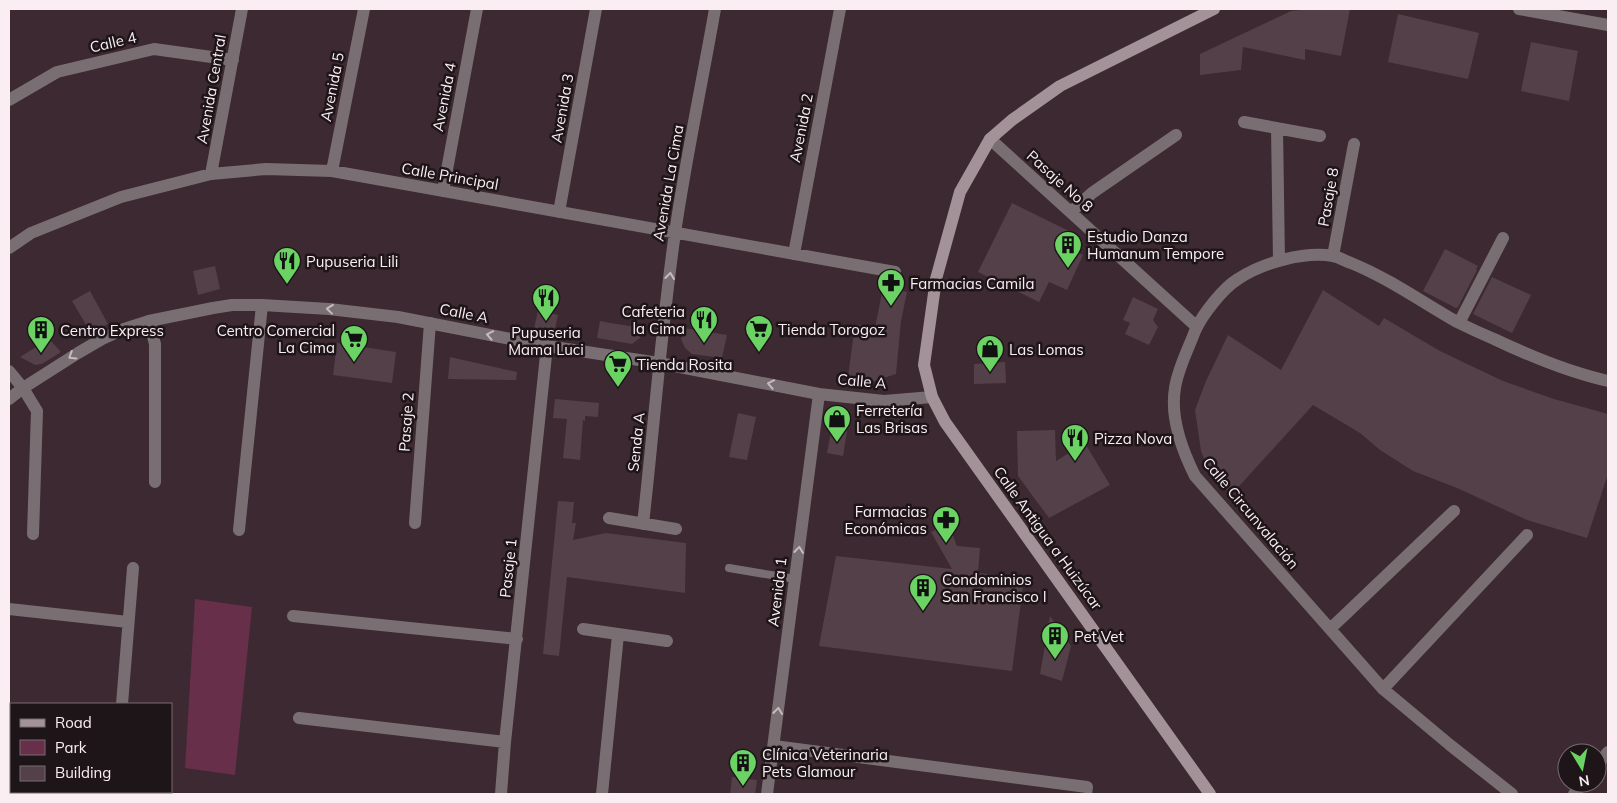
<svg xmlns="http://www.w3.org/2000/svg" width="1617" height="803" font-family="Mulish,sans-serif">
<style>
.green{fill:#672f49}
.building{fill:#544048}
.lines{fill:none;stroke-linecap:round;stroke-linejoin:round}
.service{stroke:#796f73;stroke-width:8}
.minor{stroke:#796f73;stroke-width:12}
.tertiary{stroke:#796f73;stroke-width:12}
.secondary{stroke:#a39399;stroke-width:12}
.oneway{stroke:#c7bbc0}
.labels{text-anchor:middle;dominant-baseline:central;stroke-width:5;stroke-linejoin:round;paint-order:stroke}
.street-label{font-size:15px;fill:#fbeef3;stroke:#1d1518}
.poi-label{font-size:15px;fill:#fbeef3;stroke:#1d1518;text-anchor:start}
</style>
<rect width="100%" height="100%" fill="#3c2931"/>
<path class="green" d="M195,599L252,607L235,775L185,768Z"/>
<path class="building" d="M1313,9H1350L1341,56L1305,49V60L1243,47L1241,70L1200,75V54L1291,11Z
M1398,14L1479,33L1468,79L1388,62Z
M1531,42L1578,51L1569,101L1521,91Z
M1012,203L1073,233L1066,247L1083,255L1067,290L1049,282L1039,302L978,272Z
M1445,249L1478,266L1476,269L1477,270L1458,307L1456,308L1423,291Z
M215,266L220,289L198,295L193,271Z
M1492,277L1531,295L1512,333L1473,314Z
M883,287L907,292L901,321L896,374L871,382L848,377L855,324L875,328Z
M1323,290L1379,326L1384,318L1440,351L1503,381L1554,399L1608,414V474L1587,538L1527,520L1457,488L1413,471L1380,450L1360,433L1313,405L1231,495L1207,466L1201,451L1195,410L1206,381L1228,335L1281,370Z
M90,291L108,324L91,333L72,301Z
M1133,297L1158,309L1153,320L1158,327L1149,345L1125,334L1130,323L1123,320Z
M538,310L558,315L554,333L534,329Z
M600,321L610,323L643,328L640,338L632,344L597,338Z
M684,328L727,335L722,358L692,354L685,348L681,339Z
M49,339L61,352L42,364L35,365L20,357Z
M337,343L396,352L392,383L333,375Z
M450,357L517,372L516,380L448,379Z
M1005,362L1006,383L974,384V364Z
M555,399L599,403L598,417L585,416V421L583,420L580,460L563,458L567,419L553,418Z
M738,413L756,417L747,460L729,457Z
M849,419L843,456L827,453L831,432L834,426Z
M1055,430L1056,461L1085,443L1110,485L1049,518L1018,476L1017,431Z
M558,501L574,502L572,523H576L573,540L606,533L686,543L685,593L567,577L559,656L543,654Z
M948,523L957,546L980,548L978,573L1024,578L1012,671L819,646L836,556L952,569L931,532Z
M1050,616L1071,646L1062,681L1040,674Z
M732,777L757,780L755,794H730Z"/>
<g class="lines">
<path class="service" d="M729,568L795,579"/>
<path class="minor" d="M1519,9L1608,25
M9,100L57,72L154,49L233,60
M1244,122L1320,136
M1277,128L1279,261
M990,139L1197,327
M332,171L364,9
M211,174L242,9
M443,191L477,9
M559,212L596,9
M1071,212L1092,193L1176,135
M9,248L31,233L121,197L211,174L266,169L332,171L895,272
M794,254L840,9
M1333,256L1354,144
M149,321L155,344V482
M1459,323L1503,238
M9,371L23,388L37,411L33,534
M609,518L676,529
M415,523L430,323
M643,524C654,427 661,330 675,233C686,158 702,83 715,9
M239,530L262,305
M9,609L128,622
M293,616L517,639
M583,629L667,641
M1330,629L1454,511
M1383,689L1527,535
M122,704L133,568
M299,718L505,742
M774,746L1087,787L1086,794
M1597,766L1608,752
M501,794L505,742L547,346
M602,794L618,635
M1512,794L1450,745L1383,689L1195,476C1182,450 1170,417 1175,388C1178,368 1188,350 1195,331C1202,315 1223,288 1238,279C1262,263 1304,251 1333,256C1339,257 1345,261 1351,263C1388,278 1422,302 1457,322C1469,328 1482,334 1494,339C1532,357 1568,372 1608,381
M1574,794L1583,783"/>
<path class="tertiary" d="M9,399L23,388L78,353L102,339L124,329L149,321L213,308L232,305H262L329,309L398,317L547,346L659,363L819,394L884,401L932,397
M9,725L11,727
M105,792L110,794
M767,794L819,394"/>
<path class="secondary" d="M1210,794L945,422L932,397L924,365L936,279L960,192L990,139L1012,120L1060,86L1214,9"/>
</g>
<defs><path id="oneway-chevron" d="M-2-3.5L2.5 0L-2 3.5" fill="none" stroke-width="1.6" stroke-linecap="round" stroke-linejoin="round" transform="scale(1.25)"/></defs>
<g class="oneway">
<use href="#oneway-chevron" transform="translate(670 276) rotate(-83)"/>
<use href="#oneway-chevron" transform="translate(330 309) rotate(-174)"/>
<use href="#oneway-chevron" transform="translate(490 335) rotate(-169)"/>
<use href="#oneway-chevron" transform="translate(72 356) rotate(148)"/>
<use href="#oneway-chevron" transform="translate(771 384) rotate(-169)"/>
<use href="#oneway-chevron" transform="translate(799 550) rotate(-83)"/>
<use href="#oneway-chevron" transform="translate(778 711) rotate(-83)"/>
</g>
<defs>
<symbol id="building-pin" viewBox="-11 -11 22 30"><path d="M0 17L-7.5 6A9.5 9.5 0 1 1 7.5 6Z" fill="#6ad363" stroke="#1d1518"/><path d="M-4-6H4V6H1V3H-1V6H-4ZM-2.5-4.3h1.7v1.8h-1.7ZM.8-4.3h1.7v1.8H.8ZM-2.5-1h1.7V.8h-1.7ZM.8-1h1.7V.8H.8Z" fill="#111"/></symbol>
<symbol id="restaurant-pin" viewBox="-11 -11 22 30"><path d="M0 17L-7.5 6A9.5 9.5 0 1 1 7.5 6Z" fill="#6ad363" stroke="#1d1518"/><path d="M-5-6h1v4h1v-4h1v4h1v-4h1v5L-1.5 .5V6h-2V.5L-5-1ZM5-6V6H3V1.5H1.5Q1.5-4 5-6Z" fill="#111"/></symbol>
<symbol id="pharmacy-pin" viewBox="-11 -11 22 30"><path d="M0 17L-7.5 6A9.5 9.5 0 1 1 7.5 6Z" fill="#6ad363" stroke="#1d1518"/><path d="M-2-6h4v4h4v4h-4v4h-4v-4h-4v-4h4Z" fill="#111"/></symbol>
<symbol id="supermarket-pin" viewBox="-11 -11 22 30"><path d="M0 17L-7.5 6A9.5 9.5 0 1 1 7.5 6Z" fill="#6ad363" stroke="#1d1518"/><path d="M-6-5.5h2.5l.6 2H6L4.5 2H-2.5L-4.4-4H-6ZM-1.5 3.2a1.3 1.3 0 1 0 .1 0ZM3 3.2a1.3 1.3 0 1 0 .1 0Z" fill="#111"/></symbol>
<symbol id="shop-pin" viewBox="-11 -11 22 30"><path d="M0 17L-7.5 6A9.5 9.5 0 1 1 7.5 6Z" fill="#6ad363" stroke="#1d1518"/><path d="M-5-2.5h2.3a2.7 3.5 0 0 1 5.4 0H5L5.5 6h-11ZM-1.5-2.5h3a1.5 2.3 0 0 0-3 0Z" fill="#111"/></symbol>
</defs>
<g fill-rule="evenodd">
<use href="#building-pin" x="1052" y="229" width="32" height="43"/>
<use href="#restaurant-pin" x="271" y="245" width="32" height="43"/>
<use href="#pharmacy-pin" x="875" y="267" width="32" height="43"/>
<use href="#restaurant-pin" x="530" y="282" width="32" height="43"/>
<use href="#restaurant-pin" x="688" y="304" width="32" height="43"/>
<use href="#supermarket-pin" x="743" y="313" width="32" height="43"/>
<use href="#building-pin" x="25" y="314" width="32" height="43"/>
<use href="#supermarket-pin" x="338" y="323" width="32" height="43"/>
<use href="#shop-pin" x="974" y="333" width="32" height="43"/>
<use href="#supermarket-pin" x="602" y="348" width="32" height="43"/>
<use href="#shop-pin" x="821" y="403" width="32" height="43"/>
<use href="#restaurant-pin" x="1059" y="422" width="32" height="43"/>
<use href="#pharmacy-pin" x="930" y="504" width="32" height="43"/>
<use href="#building-pin" x="907" y="572" width="32" height="43"/>
<use href="#building-pin" x="1039" y="620" width="32" height="43"/>
<use href="#building-pin" x="727" y="747" width="32" height="43"/>
</g>
<g class="labels">
<g class="street-label">
<text transform="translate(113 42) rotate(-13)">Calle 4</text>
<text transform="translate(332 87) rotate(-79)">Avenida 5</text>
<text transform="translate(211 89) rotate(-80)">Avenida Central</text>
<text transform="translate(444 97) rotate(-79)">Avenida 4</text>
<text transform="translate(562 108) rotate(-80)">Avenida 3</text>
<text transform="translate(801 128) rotate(-79)">Avenida 2</text>
<text transform="translate(450 176) rotate(10)">Calle Principal</text>
<text transform="translate(1060 181) rotate(42)">Pasaje No 8</text>
<text transform="translate(668 183) rotate(-80)">Avenida La Cima</text>
<text transform="translate(1328 197) rotate(-80)">Pasaje 8</text>
<text transform="translate(464 313) rotate(11)">Calle A</text>
<text transform="translate(862 381) rotate(5)">Calle A</text>
<text transform="translate(406 422) rotate(-86)">Pasaje 2</text>
<text transform="translate(636 442) rotate(-84)">Senda A</text>
<text transform="translate(1251 513) rotate(50)">Calle Circunvalación</text>
<text transform="translate(1048 538) rotate(54)">Calle Antigua a Huizúcar</text>
<text transform="translate(508 568) rotate(-84)">Pasaje 1</text>
<text transform="translate(777 592) rotate(-83)">Avenida 1</text>
</g>
<g class="poi-label">
<text x="1087" y="236">Estudio Danza<tspan x="1087" dy="17">Humanum Tempore</tspan></text>
<text x="306" y="261">Pupuseria Lili</text>
<text x="910" y="283">Farmacias Camila</text>
<text x="685" y="311" text-anchor="end">Cafeteria<tspan x="685" dy="17">la Cima</tspan></text>
<text x="778" y="329">Tienda Torogoz</text>
<text x="60" y="330">Centro Express</text>
<text x="335" y="330" text-anchor="end">Centro Comercial<tspan x="335" dy="17">La Cima</tspan></text>
<text x="546" y="332" text-anchor="middle">Pupuseria<tspan x="546" dy="17">Mama Luci</tspan></text>
<text x="1009" y="349">Las Lomas</text>
<text x="637" y="364">Tienda Rosita</text>
<text x="856" y="410">Ferretería<tspan x="856" dy="17">Las Brisas</tspan></text>
<text x="1094" y="438">Pizza Nova</text>
<text x="927" y="511" text-anchor="end">Farmacias<tspan x="927" dy="17">Económicas</tspan></text>
<text x="942" y="579">Condominios<tspan x="942" dy="17">San Francisco I</tspan></text>
<text x="1074" y="636">Pet Vet</text>
<text x="762" y="754">Clínica Veterinaria<tspan x="762" dy="17">Pets Glamour</tspan></text>
</g>
</g>
<rect width="1617" height="803" fill="none" stroke="#fbeef3" stroke-width="20"/>
<rect x="10" y="703" width="162" height="90" fill="#1d1518" stroke="#766c70"/>
<rect x="20" y="719" width="25" height="8" fill="#a39399" stroke="#766c70"/>
<text x="55" y="728" font-size="15" fill="#fbeef3">Road</text>
<rect x="20" y="740" width="25" height="15" fill="#672f49" stroke="#766c70"/>
<text x="55" y="753" font-size="15" fill="#fbeef3">Park</text>
<rect x="20" y="766" width="25" height="15" fill="#544048" stroke="#766c70"/>
<text x="55" y="778" font-size="15" fill="#fbeef3">Building</text>
<g transform="translate(1582 768) rotate(170)"><circle r="24" fill="#1d1518" stroke="#766c70"/>
<path d="M0-4L9 19L0 12L-9 19Z" fill="#6ad363"/>
<text y="-8" font-size="14" font-weight="bold" text-anchor="middle" fill="#fbeef3">N</text>
</g>
</svg>
